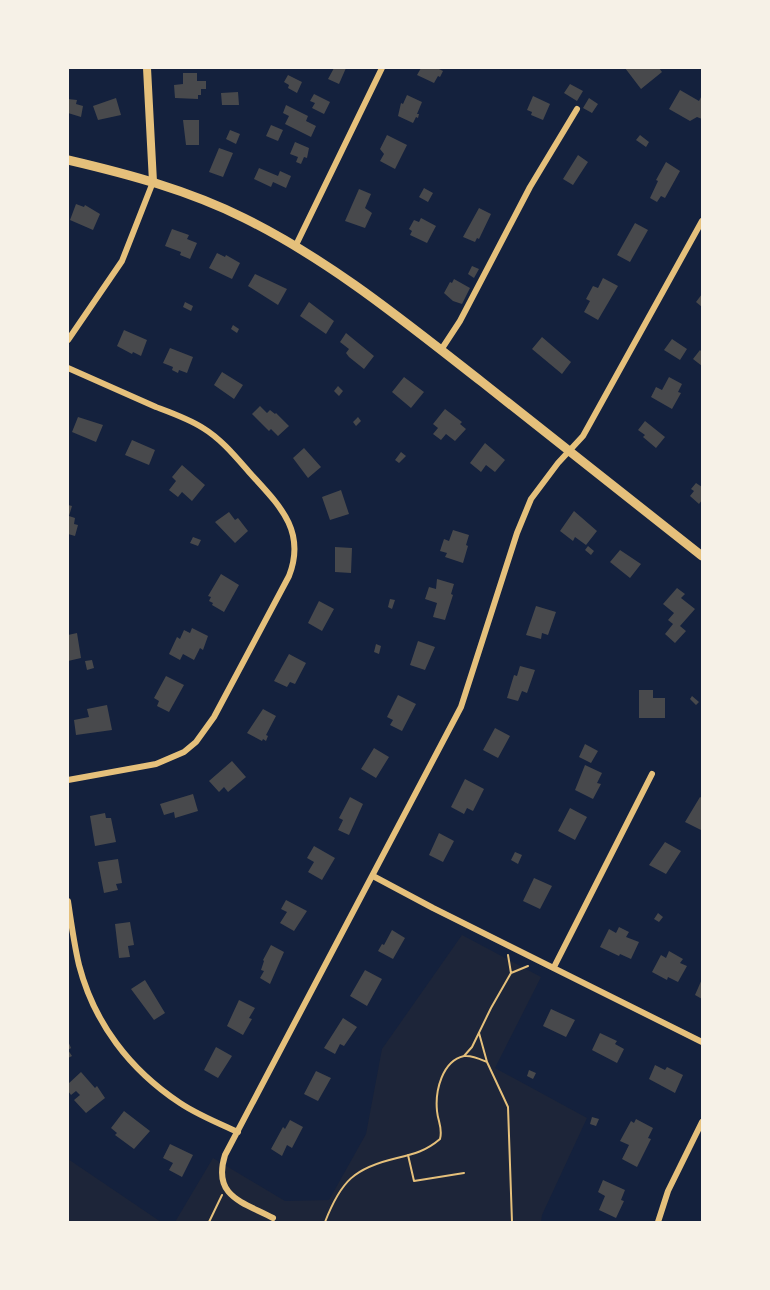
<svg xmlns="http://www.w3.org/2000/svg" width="770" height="1290" font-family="'Source Serif 4',serif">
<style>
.green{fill:#1d2539}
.building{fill:#48494c}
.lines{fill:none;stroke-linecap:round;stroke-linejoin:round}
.path{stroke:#e5c07b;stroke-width:2}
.minor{stroke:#e5c07b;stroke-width:6}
.tertiary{stroke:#e5c07b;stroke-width:8}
.secondary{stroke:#e5c07b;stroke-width:9}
</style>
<rect width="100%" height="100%" fill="#14213d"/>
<path class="green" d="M462,935L541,977L495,1068L587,1118L542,1215L541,1222H175L213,1158L285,1201L329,1200L366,1134L382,1049Z
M68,1159L161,1222H68Z"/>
<path class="building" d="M334,68H346L339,84L328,79Z
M421,68H440L439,69L443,71L440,77L438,76L434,83L417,75Z
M625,68H659L662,72L641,89Z
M183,73H197V81H206V89H201V95H198V99L175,98L174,85L183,84Z
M288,75L302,82L297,93L288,88L289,85L284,82Z
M570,84L583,91L577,101L564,93Z
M680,90L699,101L702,95V119L697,117L690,121L669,109Z
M238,92L239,105H222L221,93Z
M314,94L330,102L324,114L312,108L315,103L310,101Z
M407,95L422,102L417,114H419L418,118L416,117L413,123L398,116L401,103L403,104Z
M533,96L550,104L543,120L531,115L532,112L527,110Z
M116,98L121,115L98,120L93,106Z
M589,98L598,104L592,113L583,108Z
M68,99L77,100L76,104L83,106L81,117L68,113Z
M286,105L308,116L306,121L316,126L311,137L285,124L289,116L283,113Z
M183,120H199V145H186Z
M271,125L283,130L278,141L266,136Z
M230,130L240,134L236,144L226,139Z
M387,135L407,145L395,169L380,161L384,154L380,149Z
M640,135L649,142L646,147L636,140Z
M295,142L309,148L307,158L304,157L301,164L296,162L298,157L290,154Z
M219,148L233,153L223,177L209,172Z
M578,155L588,162L573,185L563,179Z
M666,162L680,171L665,198L661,196L657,202L650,198L658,181L656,180Z
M259,168L278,176L280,171L291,176L286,188L273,182L271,187L254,179Z
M424,188L433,193L428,202L419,197Z
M359,189L371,194L365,208L372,213L365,228L345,221Z
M76,204L84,207L85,205L100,214L93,230L70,220Z
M479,208L491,214L479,239L477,238L475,242L463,237Z
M421,218L436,226L427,243L410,235L412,231L409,229L414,220L419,222Z
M635,223L648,230L630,262L617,255Z
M172,229L189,235L187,239L197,243L190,259L180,255L181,252L165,246Z
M217,253L225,257L226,255L240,263L232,279L209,268Z
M472,266L479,269L474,278L468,274Z
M255,274L287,289L278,305L248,286Z
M603,278L618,286L598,320L584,312L590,301L586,299L593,286L598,288Z
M454,279L470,288L462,304L453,301L444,293L450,282L452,283Z
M702,294V307L696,302Z
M185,302L193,306L191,311L183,307Z
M309,302L334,321L326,334L300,316Z
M233,325L239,329L237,333L231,329Z
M124,330L147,340L141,356L133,352L132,354L117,346Z
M346,333L374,356L364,369L349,357L346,353L349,349L340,342Z
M542,337L571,362L562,374L532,349Z
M672,339L687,349L680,360L664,350Z
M170,348L193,357L187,373L179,370L178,373L172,370L173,367L163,363Z
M700,350L702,352V366L693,359Z
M222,372L243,385L234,399L214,385Z
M404,377L424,392L411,408L392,392Z
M669,377L682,384L678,392L681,393L672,409L651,397L656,387L662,390Z
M338,386L343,391L339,396L334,391Z
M260,406L267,413L270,410L275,414L276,413L289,426L278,436L271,429L269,431L252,414Z
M445,409L462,422L460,424L466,429L455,441L446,434L441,440L433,434L438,428L433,424Z
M78,417L103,425L96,442L72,432Z
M358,417L361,421L356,426L353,422Z
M645,421L665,437L656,448L643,437L645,435L638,430Z
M132,440L155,450L149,465L125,455Z
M485,443L505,460L495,472L486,465L481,472L470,463Z
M304,448L321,467L308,478L293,458Z
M401,452L406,456L399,463L395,460Z
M182,465L205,485L192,501L182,492L178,497L169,490L176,481L172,477Z
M696,483L702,487V500L699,504L690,496L694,491L691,489Z
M341,490L349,514L330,520L322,497Z
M68,505L72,506L69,516L75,518L74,524L78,525L75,536L68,534Z
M574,511L597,531L586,545L575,537L573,541L560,531Z
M229,512L235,520L238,518L248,531L235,543L215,522Z
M453,530L469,535L466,545L468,546L463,563L445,557L447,553L440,551L444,539L449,541Z
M193,537L201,540L198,546L190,543Z
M588,546L594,551L591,555L585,550Z
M335,547L352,548L351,573L335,572Z
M620,550L641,564L630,578L610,562Z
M221,574L239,585L224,612L212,605L213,603L209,601L211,597L208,596Z
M437,579L454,584L451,594L453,595L445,620L433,617L437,603L425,599L429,587L436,589Z
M677,588L685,594L681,598L695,609L680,626L686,631L675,643L665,634L673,624L668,620L674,613L663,604Z
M390,599L395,600L392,609L388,607Z
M319,601L334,609L322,631L308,623Z
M536,606L556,612L548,635L542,633L541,639L526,635Z
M192,628L208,636L203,650L200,648L194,660L183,654L180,660L169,654L177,637L180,639L184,630L190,633Z
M77,633L81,658L68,661V635Z
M418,641L435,647L425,670L410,665Z
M376,644L381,646L379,654L374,652Z
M289,654L306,663L295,684L290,682L287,687L274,681Z
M92,660L94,668L87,670L85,661Z
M520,666L535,670L527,693L522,691L518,701L507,698L514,675L517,676Z
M166,676L184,685L169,712L157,706L159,701L154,698Z
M639,690H653V698H665V718H639Z
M398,695L416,704L402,731L390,725L393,720L387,717Z
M692,696L699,702L696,705L690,699Z
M107,705L112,730L76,735L74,720L89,717L87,709Z
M263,709L276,716L266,735L268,736L266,741L263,739L262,741L247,733Z
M495,728L510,736L498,758L483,750Z
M585,744L598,751L591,763L579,757Z
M374,748L389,757L376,778L361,769Z
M232,761L246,777L228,792L224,787L219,792L209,781Z
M585,765L602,773L597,783L601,784L593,799L575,790Z
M465,779L484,789L473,811L467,808L464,814L451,807Z
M193,794L198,811L175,818L174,812L164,815L160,804Z
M350,797L363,804L349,835L338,830L343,820L339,818Z
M700,797L702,798L701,830L685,822Z
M570,808L587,817L575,840L558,831Z
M105,813L106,818H111L116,842L95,846L90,816Z
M439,833L454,841L443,862L429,855Z
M665,842L681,851L666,874L649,865Z
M314,846L335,858L322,880L308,872L314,862L307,858Z
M515,852L522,855L518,864L511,860Z
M118,859L122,883L116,884L118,890L104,893L98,862Z
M534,878L552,886L540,909L523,901Z
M286,900L307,911L294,931L280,923L287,912L281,909Z
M658,913L663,917L659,922L654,919Z
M130,922L134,945L128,946L130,957L119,958L115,924Z
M619,927L629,932L626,937L639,942L631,959L620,954L619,956L600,947L609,929L616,933Z
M392,930L405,938L393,959L378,951L382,944L384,945Z
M271,945L284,952L270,984L260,978L264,971L261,970L264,961L263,960Z
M669,951L683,959L680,963L687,966L678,982L668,977L667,980L652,972L661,955L666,958Z
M365,970L382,979L367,1006L350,996Z
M702,979V999L695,995Z
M145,980L165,1013L154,1020L131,989Z
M239,1000L255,1008L249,1018L252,1019L243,1035L227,1026Z
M551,1009L575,1020L566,1037L543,1026Z
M343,1018L357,1027L344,1046L340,1044L335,1054L324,1048Z
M600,1033L617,1041L615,1044L624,1049L617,1063L592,1050Z
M68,1041L71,1048L68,1050L72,1056L68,1058Z
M216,1047L232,1056L218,1078L204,1070Z
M655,1065L665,1070L667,1067L683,1075L675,1093L649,1079Z
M529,1070L536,1073L533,1079L527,1076Z
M316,1071L331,1078L318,1101L304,1094Z
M81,1072L95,1088L97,1086L105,1098L86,1113L74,1100L80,1095L76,1091L71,1095L68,1091V1084Z
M124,1111L150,1131L134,1149L115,1135L117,1133L111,1128Z
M592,1117L599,1119L596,1126L590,1124Z
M636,1119L653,1128L648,1138L651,1139L637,1167L622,1159L629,1145L620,1141L631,1121L634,1123Z
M290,1120L303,1127L292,1148L287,1145L282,1156L271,1149L283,1127L285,1129Z
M170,1144L193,1155L182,1177L169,1170L173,1163L163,1158Z
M603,1180L625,1190L621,1200L624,1201L616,1218L599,1210L605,1196L598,1192Z"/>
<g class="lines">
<path class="path" d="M511,973L528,966
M479,1033L487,1062
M464,1056L472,1047L491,1008L511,973L508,955
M408,1155L414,1181L464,1173
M209,1222L222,1195
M325,1222C341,1181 354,1168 397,1158C414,1154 426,1151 440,1139C443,1128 438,1122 437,1111C435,1091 442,1061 464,1056C472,1055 480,1059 487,1062L508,1107L512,1222"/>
<path class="minor" d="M296,245L382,68
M68,340L122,261L153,182
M441,350L460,321L530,187L577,109
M68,368C97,381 127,394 156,407C172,413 189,419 203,428C221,439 235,456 249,472C278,504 307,530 289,576L214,717L196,742L184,752L156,764L68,780
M373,876L433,908L702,1042
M68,901C71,922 74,944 79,965C94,1023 130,1070 180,1103C198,1115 218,1123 238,1132
M554,967L652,774
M273,1218C243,1202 212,1197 225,1155L461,707L517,533L531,499L558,463L583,436L702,221
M658,1222L668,1191L702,1122"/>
<path class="tertiary" d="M147,68L153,182"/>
<path class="secondary" d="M68,160C128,174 188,190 244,218C331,261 405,322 482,382C555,440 629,498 702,556"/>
</g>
<rect width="770" height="1290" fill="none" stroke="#f6f1e7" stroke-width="138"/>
</svg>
